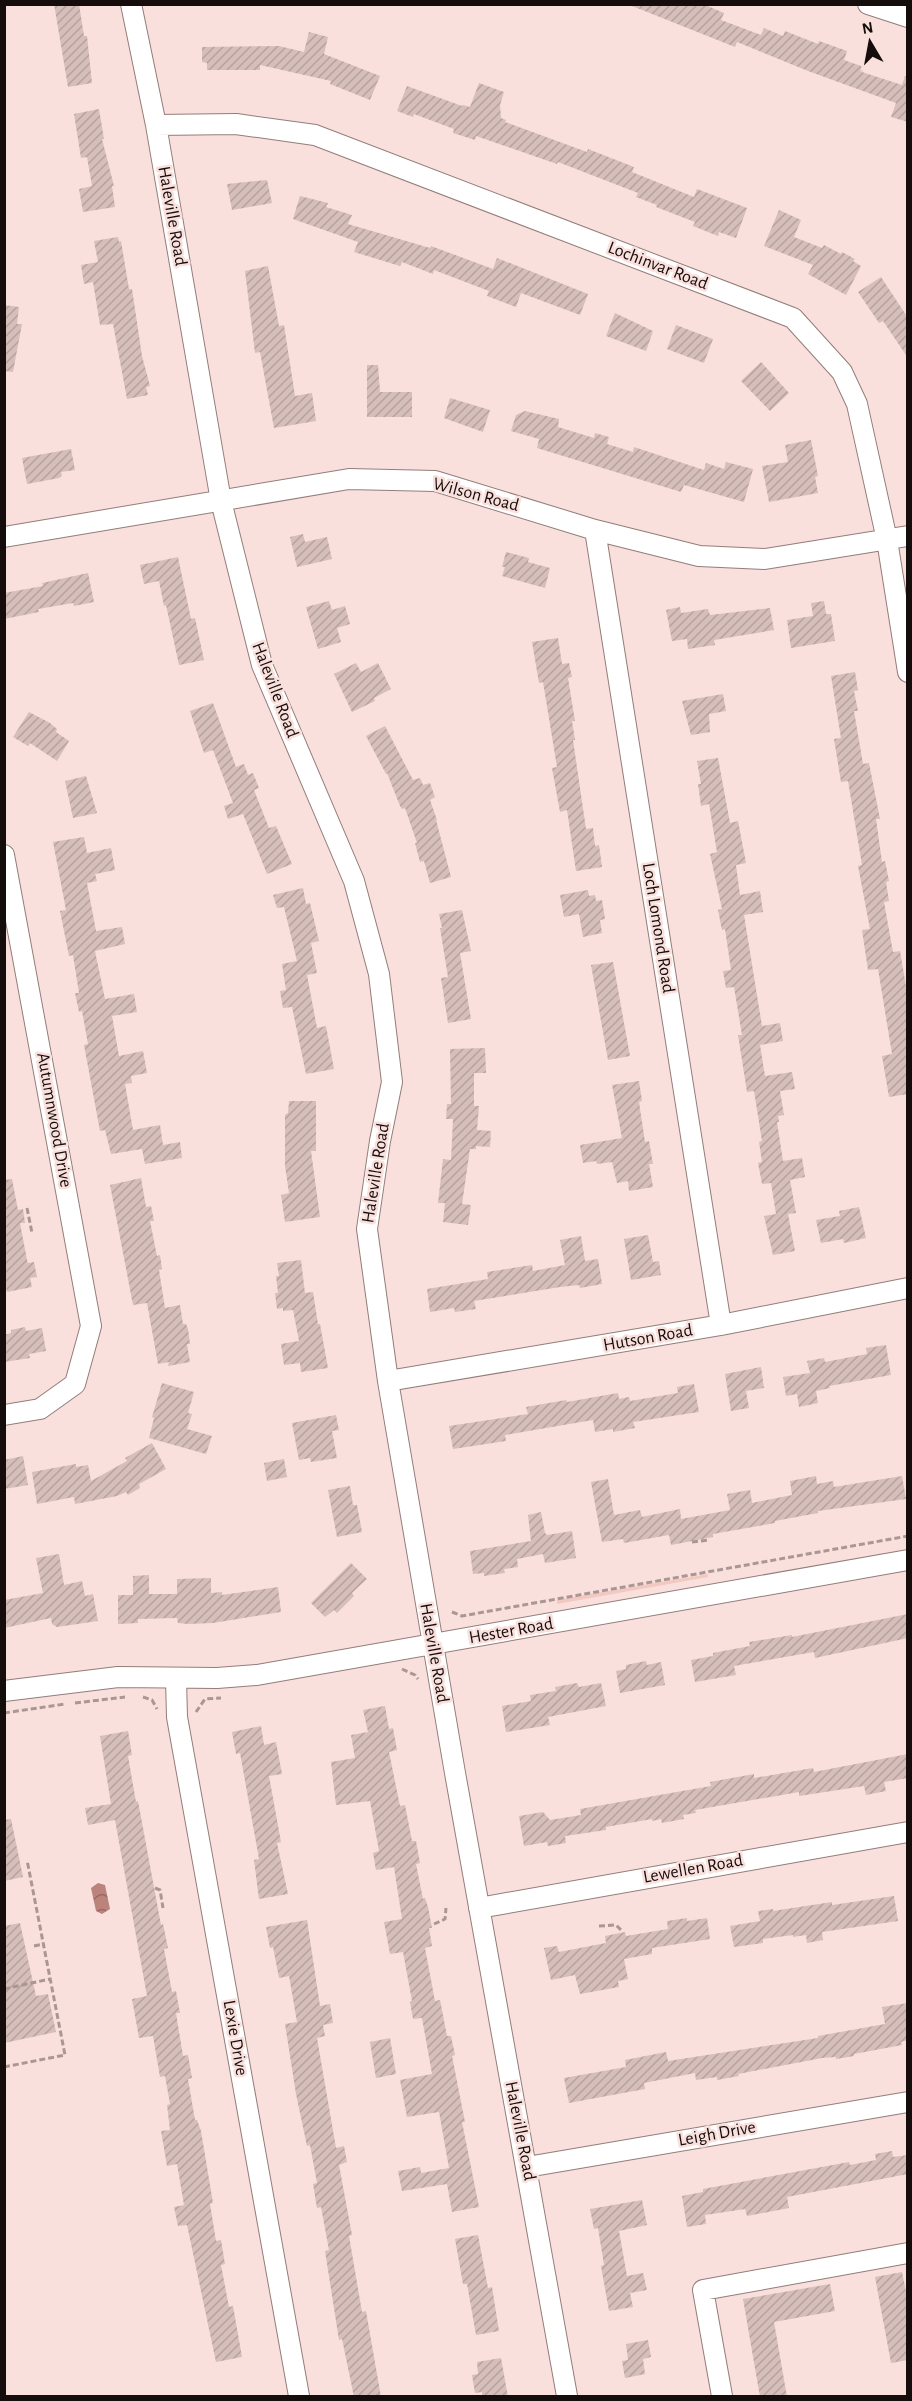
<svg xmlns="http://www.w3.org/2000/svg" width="912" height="2401" font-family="'Alegreya Sans',sans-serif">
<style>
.green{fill:#f3c8c1}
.water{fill:url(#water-waves)}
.building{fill:url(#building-hatch)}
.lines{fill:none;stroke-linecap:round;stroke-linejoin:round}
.minor-casing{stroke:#937d79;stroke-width:22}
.path{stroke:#aa9794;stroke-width:3;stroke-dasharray:6 3;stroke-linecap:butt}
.minor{stroke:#fff;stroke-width:20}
.labels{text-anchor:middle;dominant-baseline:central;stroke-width:5;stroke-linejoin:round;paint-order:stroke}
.street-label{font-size:18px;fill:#150d0c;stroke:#f9e0dc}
</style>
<defs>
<pattern id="water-waves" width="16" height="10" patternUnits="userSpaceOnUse" patternTransform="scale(1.5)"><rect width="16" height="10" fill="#bb837b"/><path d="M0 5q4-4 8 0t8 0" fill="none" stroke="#976a63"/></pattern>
<pattern id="building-hatch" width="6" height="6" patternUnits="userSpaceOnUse" patternTransform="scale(1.5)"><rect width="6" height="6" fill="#d6beba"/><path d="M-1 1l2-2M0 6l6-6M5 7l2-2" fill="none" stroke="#b7a29f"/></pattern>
</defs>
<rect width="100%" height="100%" fill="#f9e0dc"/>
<path class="green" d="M708,1574V1577L557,1604V1600Z"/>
<path class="water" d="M98,1883L105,1885L110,1909L102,1914L96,1911L91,1888Z"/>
<path class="building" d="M54,4H79L84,36H87L92,83L68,87Z
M627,4H703L724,13L721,20L761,35L764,28L783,36L785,31L818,44L819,41L847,51L844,60L864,67L862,72L902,85L905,76H908V122L891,117L896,103L808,71L737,42L735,47Z
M309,32L328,37L324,54L380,76L370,100L330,84L331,81L260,65V70H207V63L202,62V47L279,46L304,52Z
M479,83L504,92L500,105L501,118L506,120L505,122L587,152L588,149L634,167L632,172L694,197L697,189L747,208L736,238L719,232L718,236L693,226L695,222L656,207L657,205L636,197L638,193L558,162L557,164L476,136L475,140L453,133L454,129L414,114L413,117L397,111L407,86L462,106L463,105L470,107Z
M99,109L104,139H102L114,186H112L115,207L83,212L79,189L92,186L87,157L81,158L74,114Z
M267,180L272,203L232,210L227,184Z
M300,196L328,203L326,207L352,215L348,224L430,248L431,246L493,269L497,258L588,294L580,315L521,293L516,307L487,296L489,291L434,270L433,274L402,262L400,266L354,252L358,242L293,219Z
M779,210L801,220L794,237L822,248L824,245L841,254L842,252L855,259L853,261L861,266L846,295L808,274L813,265L764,246Z
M118,237L119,242L121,241L129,289H132L142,356L150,386L146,387L148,395L127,399L113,324L100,325L93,282L84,284L81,265L98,262L94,241Z
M268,266L279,326L284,325L295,396L312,393L316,421L274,428L260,352L255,353L245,271Z
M881,277L908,318V358L883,321L879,323L858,292Z
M4,305L19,307L17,324H22L13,372L4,371Z
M615,313L653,331L646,351L606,336Z
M676,325L713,339L704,363L667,349Z
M761,362L789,393L770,411L741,381Z
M367,365H378L380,392H412V417H367Z
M450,398L490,410L483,432L444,418Z
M525,411L559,419L558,427L594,438L595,433L609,437L607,444L633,452L634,447L704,470L706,463L724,469L726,462L753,469L744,502L684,485L681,492L537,448L539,439L511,431L516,415Z
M811,440L818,476L815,477L818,493L769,502L762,466L788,462L785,445Z
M71,449L75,470L61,472L62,476L59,478L27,484L22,458Z
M303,534L305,542L327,537L332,559L297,567L290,537Z
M506,552L529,558L528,562L550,568L545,588L502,576L505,567H502Z
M178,557L191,619L195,618L204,660L179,665L166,605L164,606L159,581L144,584L140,565Z
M88,573L94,602L74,606L73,603L38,609L39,612L4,619V593L43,586L42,583Z
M329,601L332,610L345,606L350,624L337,628L341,642L318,649L306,607Z
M824,601L826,614H831L835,641L791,648L787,620L813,616L811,603Z
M680,607L681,613L708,609L710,615L770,608L774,630L714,640L715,645L688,649L687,639L672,641L666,610Z
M558,638L562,664L569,663L572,677L568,678L575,721H572L575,740H573L586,829L593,828L595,846L599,845L602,867L576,871L567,810L560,812L552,768L557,767L543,682L539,683L532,642Z
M356,663L361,672L378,663L391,689L374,698L375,701L352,712L334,674Z
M855,672L858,690L854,691L858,711H854L863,764L869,763L880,819H876L882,862L885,861L889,881L886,882L889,901L884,902L893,952L900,951L906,986H908V1094L889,1097L882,1056L892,1054L878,969L868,970L862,930L870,929L858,866L862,865L848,781L841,782L834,739L841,738L831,676Z
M723,694L726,711L709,714L710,732L691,735L682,701Z
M213,703L236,767L244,764L248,775L253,773L259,788L254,790L269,828L276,826L292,864L267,874L243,814L228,819L224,806L233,803L213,750L204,753L190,711Z
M29,712L50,723L57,729L56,732L69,741L57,761L30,743L28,746L13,737Z
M385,726L413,780L420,778L423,785L430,783L435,797L430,800L437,820H436L451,877L430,883L424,861L420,862L415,843H417L405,808L402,809L400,806L387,773L386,774L366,736Z
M718,758L730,823L738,821L746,863L736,865L740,895L760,891L763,912L744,915L762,1026L780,1023L783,1041L760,1045L765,1076L792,1072L795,1089L780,1091L784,1115L778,1116L779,1122H777L783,1161L802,1158L805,1177L790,1180L796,1213L788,1214L795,1251L773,1255L764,1216L776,1214L771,1183L762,1184L758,1163L762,1162L759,1142L762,1141L754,1091L747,1092L738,1035H742L734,987L726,988L723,971L731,970L725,929L722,930L718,910L722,909L710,854L717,852L709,804L701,806L698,784H701L697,761Z
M86,776L97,813L73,818L65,781Z
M84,837L87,853L111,848L115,870L95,874L97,881L87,883L96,931L122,927L125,944L95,951L105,999L134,994L137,1012L112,1016L119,1056L143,1051L147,1073L131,1076L132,1083L125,1084L133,1130L160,1125L163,1145L180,1142L182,1158L145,1164L142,1149L111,1154L105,1130L100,1131L84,1045L88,1044L82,1011L79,1012L75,993H79L73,955L69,956L60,911L66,910L53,842Z
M303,888L306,904L310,903L319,941L311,943L317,973L307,975L317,1028L326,1026L334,1069L306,1074L292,1007L283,1008L280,991L286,990L282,964L297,961L284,907L277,908L273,895Z
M588,890L589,896L595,895L596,901L602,900L605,919L600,920L602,933L583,937L579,914L564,917L560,895Z
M462,910L471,951L460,953L471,1019L448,1023L441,978L448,977L440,928H442L439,914Z
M613,962L630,1056L608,1060L591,965Z
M485,1048L486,1073H474V1106H479L477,1130L491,1131L490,1147L476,1146V1149H470L462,1204L471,1205L468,1225L443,1222L445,1203H438L443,1159L451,1160L453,1119H446L447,1104H451L450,1049Z
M639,1081L642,1101L639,1102L645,1142L649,1141L653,1164H649L653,1187L629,1191L628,1181L617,1183L612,1162L597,1164L596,1161L583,1163L580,1145L622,1138L612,1085Z
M289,1101H316V1151H311L320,1217L285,1222L281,1195L289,1193L285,1166V1115L288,1113Z
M141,1178L146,1207L151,1206L154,1221H150L157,1256L160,1255L162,1269L159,1270L165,1308L180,1305L183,1324H186L188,1329L190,1344H187L190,1362L168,1366L169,1362L158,1364L147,1303L133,1305L110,1185Z
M12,1179L18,1210L23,1209L25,1223H20L27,1260L28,1263L34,1262L37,1277L30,1278L32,1287L7,1292L4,1280V1180Z
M859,1207L866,1238L844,1243L843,1239L821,1243L816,1220L840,1216L839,1211Z
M648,1235L653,1262L659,1261L661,1275L631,1280L624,1239Z
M581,1236L585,1261L598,1259L602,1284L580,1288L579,1285L560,1287L474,1301L476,1309L455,1312L454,1308L430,1312L427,1289L488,1279L487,1272L532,1265L533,1271L565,1265L560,1240Z
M301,1260L305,1293L313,1292L318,1324H320L328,1368L301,1372L300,1363L284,1365L281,1344L299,1341L293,1310L283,1311V1308L277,1309L275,1293H278L276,1276H279L277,1263Z
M25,1327L26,1331L42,1328L46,1351L29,1354L30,1358L4,1362V1335L11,1333V1330Z
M886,1345L891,1375L829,1386L830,1388L816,1391L818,1403L799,1407L797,1394L786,1396L783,1377L810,1373L807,1361L824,1358L825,1362L867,1354L866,1348Z
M761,1367L764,1388L746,1391L749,1408L731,1411L725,1374Z
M162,1383L194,1392L188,1413L192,1414L187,1429L212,1436L206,1454L149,1438L154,1418L152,1417Z
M694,1384L699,1412L633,1422L635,1428L613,1432V1429L595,1432L593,1420L505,1435L506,1441L453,1449L449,1426L528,1414L526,1407L566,1400L567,1402L618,1393L619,1399L629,1397L630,1401L678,1393L677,1387Z
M336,1415L339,1430L332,1431L337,1458L311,1462L310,1458L299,1460L292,1423Z
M152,1443L166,1469L139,1484L140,1488L128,1495L126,1492L117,1496L75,1504L74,1497L37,1504L32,1472L76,1464V1467L88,1465L91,1481L127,1461L125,1458Z
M23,1456L28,1485L4,1489V1460Z
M284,1459L287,1477L267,1481L264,1463Z
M816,1476L817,1484L833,1481L834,1487L902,1476L906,1499L818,1511V1513L775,1521V1523L713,1534V1537L671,1545L669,1535L624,1543L623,1539L602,1542L591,1482L608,1479L614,1515L640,1510L642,1517L680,1509L681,1519L730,1510L727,1494L750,1490L752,1503L792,1495L790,1481Z
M350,1486L353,1505H357L362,1532L337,1537L328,1490Z
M541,1512L545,1533L547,1535L572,1531L576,1558L545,1563L543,1554L517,1559L518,1567L504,1569L505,1573L484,1576V1573L473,1574L470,1551L531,1541L528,1515Z
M59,1554L64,1585L82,1581L85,1596L93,1594L98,1621L57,1627L52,1624L51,1618L4,1628V1600L43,1593L36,1558Z
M351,1563L367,1579L352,1593L354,1596L337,1613L334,1610L325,1617L311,1603Z
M149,1575V1594H177V1579L211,1578V1593L222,1592V1595L278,1587L281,1612L213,1623L188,1624L178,1623L177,1618L138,1619V1623L118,1624V1595H133V1576Z
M908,1614V1638L815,1658L814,1652L734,1666L736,1675L695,1682L691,1660L713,1656V1653L750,1646L749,1642L792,1635V1637Z
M646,1661L647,1665L661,1662L665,1685L620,1693L616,1671L626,1669V1665Z
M577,1683L579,1687L601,1683L606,1706L548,1717L550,1725L506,1732L502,1706L531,1701L530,1695L556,1691L555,1687Z
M385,1706L389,1729L393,1728L397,1750L389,1752L400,1806L405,1805L412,1841H416L420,1863L416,1864L423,1899L425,1898L428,1907L432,1928H429L432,1946L425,1948L435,2001L440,2000L447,2036H451L455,2055L452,2056L465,2122H462L479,2207L452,2212L447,2184L402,2191L398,2171L420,2167L421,2173L449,2168L439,2112L407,2117L400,2080L432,2074L422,2018L413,2019L410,2002L412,2001L403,1952L390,1954L384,1922L402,1919L394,1867L376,1870L373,1853L379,1851L370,1801L336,1805L331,1762L355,1758L351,1735L368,1732L363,1710Z
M261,1726L264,1745L276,1742L282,1774L269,1776L281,1842L277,1843L288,1894L259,1899L254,1860L259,1859L240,1753L236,1754L232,1732Z
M128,1731L132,1755L128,1756L136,1802L138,1801L161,1925L163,1924L168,1948L164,1949L172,1992L176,1991L180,2013H176L183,2056L188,2055L192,2078L188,2079L195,2120H197L201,2131L213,2203L210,2204L216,2241L221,2240L225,2264L221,2265L229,2307L233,2306L242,2357L216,2362L187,2225L178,2226L174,2207L184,2205L178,2170L177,2164L167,2166L161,2131L170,2130L167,2105L170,2104L165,2076L160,2077L153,2036L139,2038L132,1999L147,1996L115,1820L88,1825L85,1808L111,1804L100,1736Z
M908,1754V1778L884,1782L886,1791L866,1795L864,1786L799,1796V1792L695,1810L696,1813L683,1815L684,1819L662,1823L661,1819L652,1821V1819L606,1827V1830L565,1836L566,1843L548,1846L547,1842L524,1846L519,1816L543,1812L550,1820L581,1815L580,1809L711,1786L710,1782L754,1774V1778L813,1768L814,1772Z
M11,1819L23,1877L4,1881V1820Z
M894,1896L898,1921L822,1932L823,1940L807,1943L806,1935L793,1937V1935L763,1939V1943L734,1947L730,1926L760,1921L758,1911L773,1909V1911L832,1902V1905Z
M687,1918V1921L707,1918L710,1939L652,1948V1954L624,1959L628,1979L618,1981L619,1987L580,1994L575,1975L551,1980L544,1948L557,1946L559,1952L606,1943L605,1936L625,1932L626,1936L668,1929L667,1921Z
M307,1920L320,2006L330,2004L333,2023L323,2025L325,2036L317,2038L336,2148L344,2146L347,2162L339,2165L352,2235L349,2236L362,2312L366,2311L381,2397H354L342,2339L339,2340L325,2251L329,2250L321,2207L317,2208L313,2184L317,2183L310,2145L307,2146L296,2094L285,2024L297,2022L289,1976L279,1978L273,1947L270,1948L266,1927Z
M20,1923L36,1996L48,1994L56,2032L4,2043V1926Z
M908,2003V2040L901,2042L902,2045L854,2054V2056L836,2059V2057L822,2058L738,2074L739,2076L717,2080V2077L696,2080L695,2073L644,2083L645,2089L569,2103L564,2078L626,2067L625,2060L666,2052L668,2061L818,2038V2036L885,2024L882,2007Z
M390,2038L396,2074L376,2078L370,2042Z
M892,2151L893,2157L908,2155V2174L787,2197L789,2208L747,2216L745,2209L705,2215L706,2224L687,2227L682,2196L703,2192V2189L741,2182L849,2162L850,2165L876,2160L875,2154Z
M642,2200L647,2225L619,2231L627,2276L643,2273L647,2290L630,2293L633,2307L609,2311L601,2266L604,2265L598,2228L594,2229L590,2209Z
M478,2235L488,2288L492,2287L499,2331L476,2335L467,2284H463L455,2239Z
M902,2272L908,2301V2360L891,2363L875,2277Z
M830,2284L835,2311L774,2322L787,2397H760L743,2299Z
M648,2340L651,2357L643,2359L645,2374L625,2378L622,2361L628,2360L626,2344Z
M501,2358L508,2397H482V2392L475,2393L472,2375L478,2374L477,2362Z"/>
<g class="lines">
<defs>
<path id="minor" d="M131,4L156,125L221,501L262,665L354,881L379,974L392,1082L380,1141L367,1229L388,1381L455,1773L567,2396
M868,4L908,17
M156,125L236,124L315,135L793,318L842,372L857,404L887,540L908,672
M595,530L721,1325
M4,537L349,479L435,481L595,530L699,556L765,559L908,536
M4,855L91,1326L75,1384L40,1409L4,1415
M388,1381L721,1325L908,1288
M176,1679L177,1717L299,2396
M4,1691L118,1677L217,1678L257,1675L908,1560
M479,1908L908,1832
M527,2167L908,2102
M722,2396L703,2290L908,2253"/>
</defs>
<use href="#minor" class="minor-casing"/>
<path class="path" d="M27,1208L32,1233
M692,1542L709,1540
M452,1612L462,1616L908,1536
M402,1669L415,1675L418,1679
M143,1697L152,1700L157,1709
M75,1703L125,1697
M196,1712L205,1699L221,1698
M4,1713L65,1704
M155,1888L160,1890L163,1908
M434,1924L445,1919L446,1908
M599,1926L616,1925L622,1931
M34,1946L43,1944
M4,1989L50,1979
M4,2067L65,2055L27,1860"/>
<use href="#minor" class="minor"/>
</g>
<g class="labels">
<g class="street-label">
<text transform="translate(172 216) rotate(80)">Haleville Road</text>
<text transform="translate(658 266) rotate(21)">Lochinvar Road</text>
<text transform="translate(476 495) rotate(15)">Wilson Road</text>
<text transform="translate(275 690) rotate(69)">Haleville Road</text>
<text transform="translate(658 928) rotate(81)">Loch Lomond Road</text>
<text transform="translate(54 1120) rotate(80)">Autumnwood Drive</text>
<text transform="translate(376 1173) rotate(-81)">Haleville Road</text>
<text transform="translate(648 1338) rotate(-10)">Hutson Road</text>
<text transform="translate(511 1631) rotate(-10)">Hester Road</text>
<text transform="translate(434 1653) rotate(80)">Haleville Road</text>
<text transform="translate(693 1869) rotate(-10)">Lewellen Road</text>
<text transform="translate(235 2038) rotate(80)">Lexie Drive</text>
<text transform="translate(520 2131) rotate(79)">Haleville Road</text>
<text transform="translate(717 2134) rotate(-10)">Leigh Drive</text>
</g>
</g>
<rect width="912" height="2401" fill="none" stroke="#150d0c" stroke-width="12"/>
<g transform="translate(870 42) rotate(350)" stroke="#f9e0dc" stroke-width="4.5" paint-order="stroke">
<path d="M0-4.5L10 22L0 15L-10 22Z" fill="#150d0c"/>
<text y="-9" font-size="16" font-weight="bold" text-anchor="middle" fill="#150d0c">N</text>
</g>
</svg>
